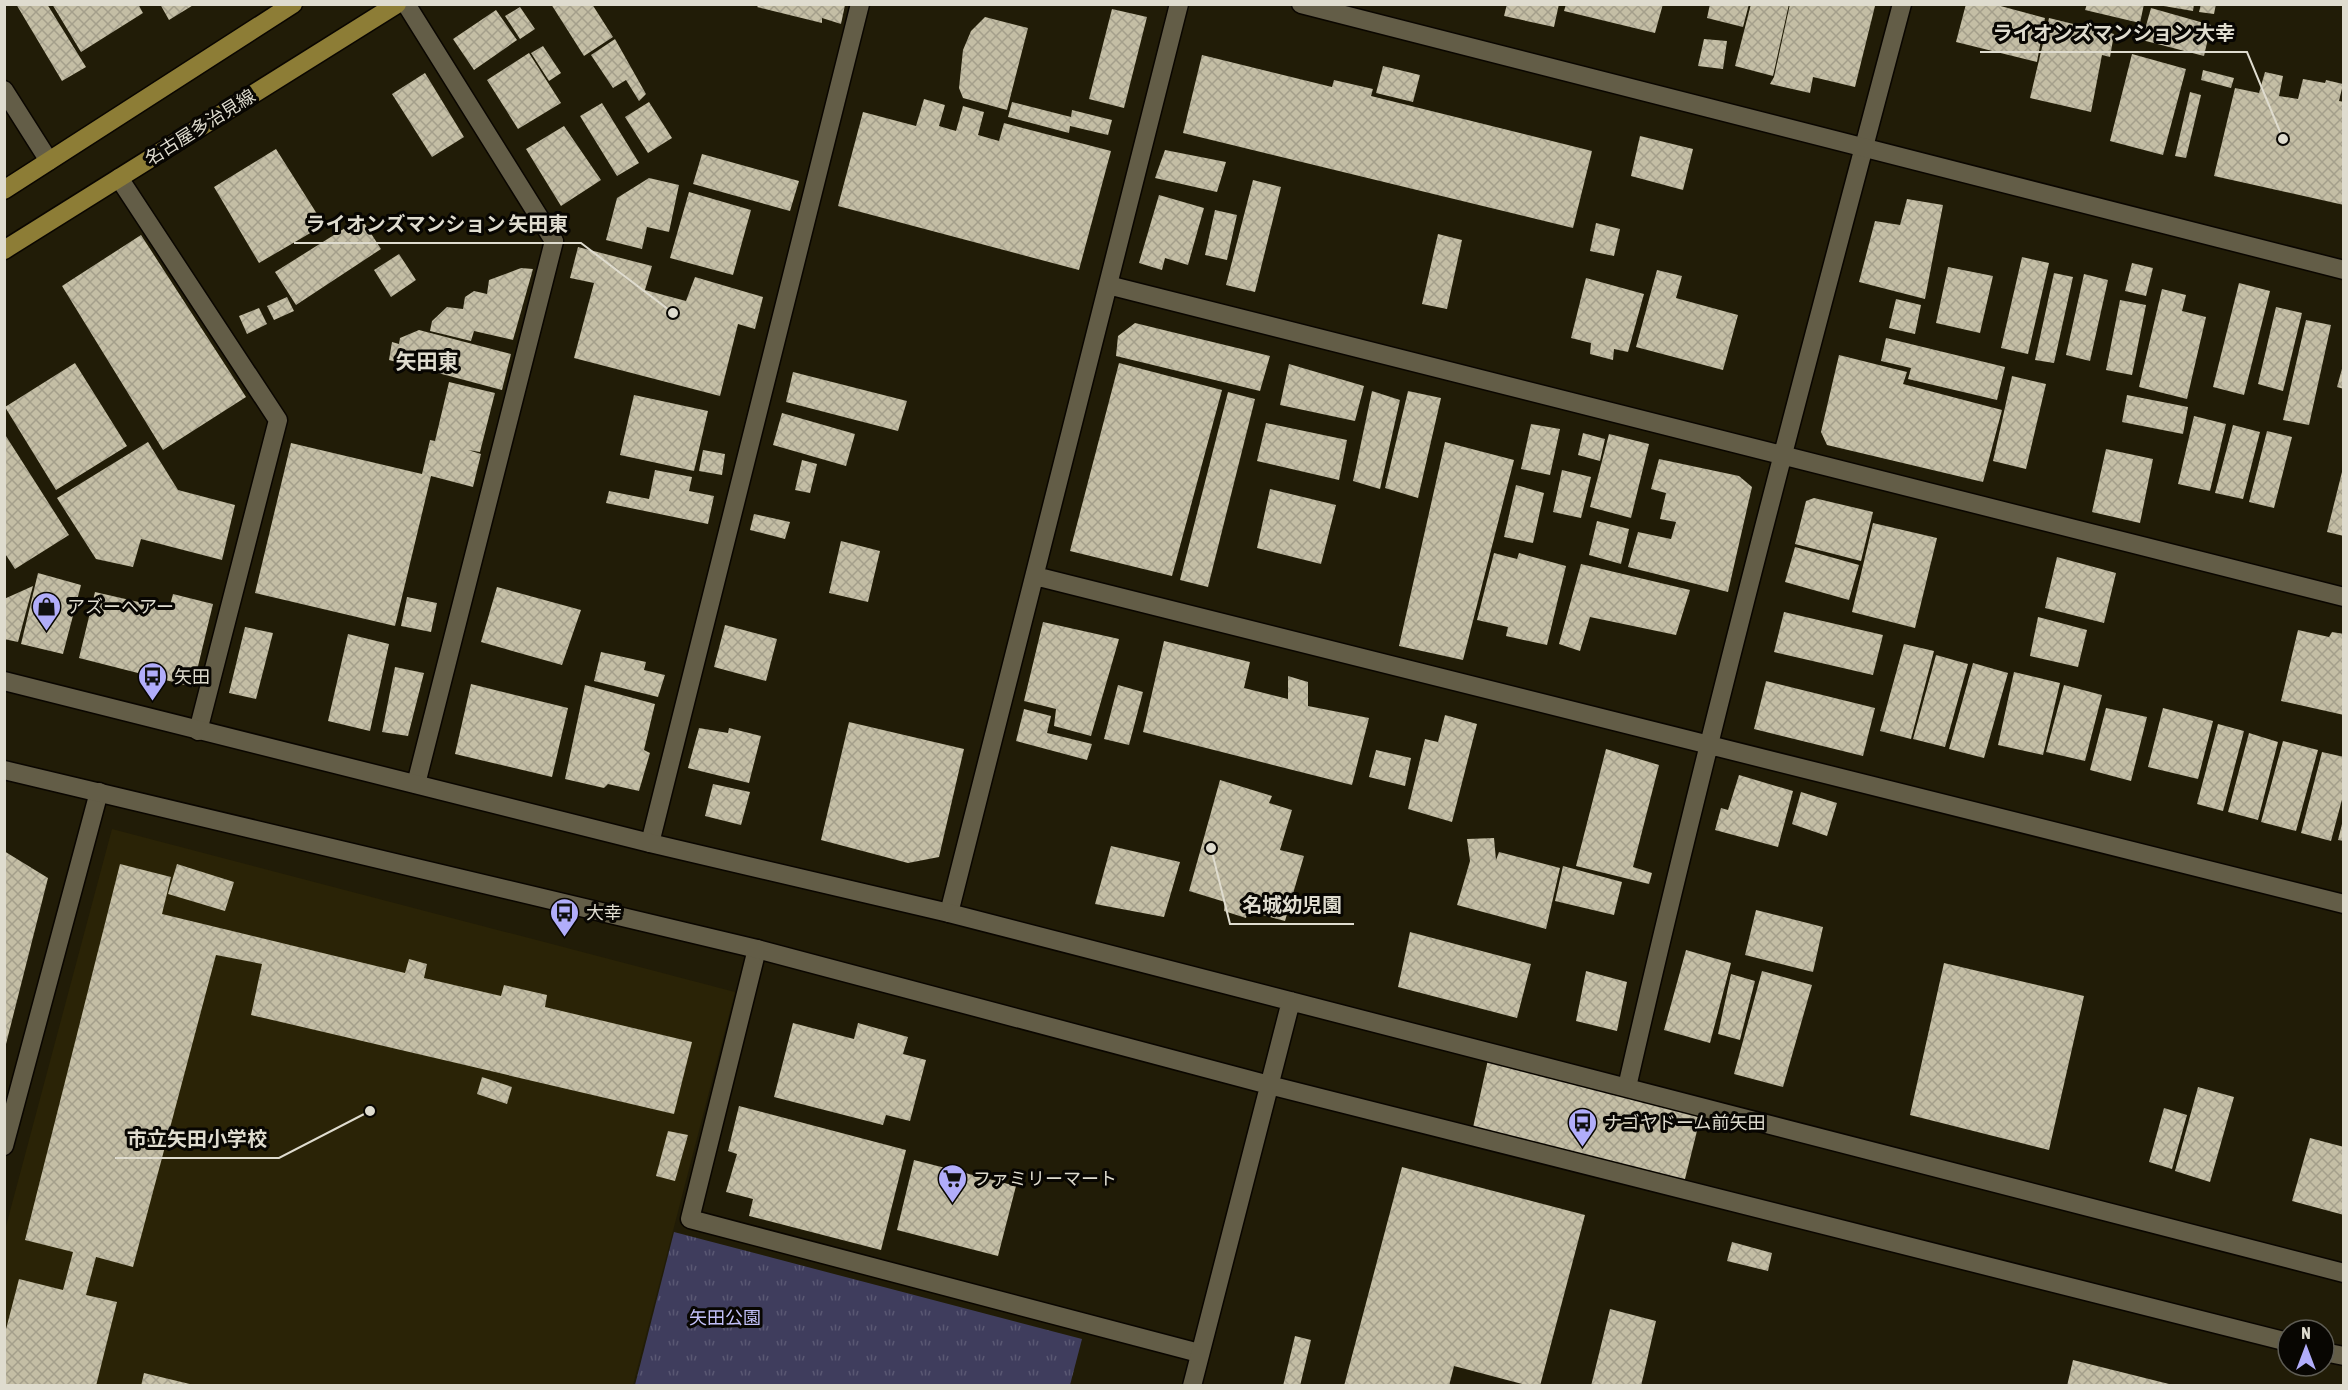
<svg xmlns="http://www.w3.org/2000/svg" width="2348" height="1390" font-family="'Asap Condensed','Noto Sans JP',sans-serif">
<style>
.built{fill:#2a2306}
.grass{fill:url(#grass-tufts)}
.building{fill:url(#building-cross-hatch)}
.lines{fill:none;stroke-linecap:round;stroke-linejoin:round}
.minor-casing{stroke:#0a0600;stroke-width:21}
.tertiary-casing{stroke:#0a0600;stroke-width:21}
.primary-casing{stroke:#0a0600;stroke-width:21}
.minor{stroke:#635d47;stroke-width:18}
.tertiary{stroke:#635d47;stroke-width:18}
.primary{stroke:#8d7d36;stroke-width:18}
.labels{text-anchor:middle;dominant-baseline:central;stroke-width:6;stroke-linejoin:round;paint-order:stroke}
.street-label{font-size:18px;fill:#dfdccf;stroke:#080602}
.poi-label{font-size:18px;fill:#dfdccf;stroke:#080602;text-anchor:start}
.park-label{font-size:18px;fill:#c3c1f9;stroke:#080602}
.quarter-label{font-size:21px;font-weight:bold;fill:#dfdccf;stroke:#080602}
.leader{fill:none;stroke:#dfdccf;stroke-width:2}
.callout-dot{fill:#dfdccf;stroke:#080602;stroke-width:2}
.callout-label{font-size:20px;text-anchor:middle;font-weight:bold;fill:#dfdccf;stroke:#080602;stroke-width:6;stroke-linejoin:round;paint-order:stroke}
</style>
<defs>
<pattern id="grass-tufts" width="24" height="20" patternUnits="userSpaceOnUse" patternTransform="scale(1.5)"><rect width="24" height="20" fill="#3f3d5d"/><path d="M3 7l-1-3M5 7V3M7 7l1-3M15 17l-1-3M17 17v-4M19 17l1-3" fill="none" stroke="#5a5873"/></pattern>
<pattern id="building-cross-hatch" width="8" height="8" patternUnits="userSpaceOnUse" patternTransform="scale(1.5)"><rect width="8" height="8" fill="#c4bea5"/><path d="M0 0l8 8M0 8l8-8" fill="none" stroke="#a49f8b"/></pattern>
</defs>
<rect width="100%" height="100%" fill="#211c07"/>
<path class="built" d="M112,829L735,992L633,1385L5,1386V1230Z"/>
<path class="grass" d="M674,1232L1082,1339L1070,1385H635Z"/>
<path class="building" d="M16,4H47L86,67L62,81Z
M52,4H138L143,13L81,52Z
M160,4H195L169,20Z
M551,4H592L613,37L584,56Z
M1507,4H1559L1554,27L1504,16Z
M1566,4H1663L1655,33L1564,11Z
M1710,4H1749L1743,27L1707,18Z
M1751,4H1789L1773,76L1735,66Z
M1790,4L1875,6L1855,87L1813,77L1810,93L1770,84L1774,77Z
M1966,4H1993L2045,18L2037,62L1956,42Z
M2087,4H2144L2140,23L2085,10Z
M2152,4H2194L2193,11Z
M2201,4H2216L2214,14L2199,12Z
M759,5H845L841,24L822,18V23L757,7Z
M520,7L535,29L520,39L505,16Z
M2151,8L2211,25L2204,56L2142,40Z
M1112,9L1147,17L1124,108L1089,99Z
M496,10L517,40L474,70L453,39Z
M985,17L1028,28L1007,110L963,98L959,88L963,50L971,31Z
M2049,18L2114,34L2110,57L2102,55L2091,112L2030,98Z
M615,39L646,94L639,101L626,80L613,88L591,55Z
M1704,39L1727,41L1723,69L1698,66Z
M543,46L561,73L549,81L531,53Z
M529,53L561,103L518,129L487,80Z
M2132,54L2186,69L2163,155L2110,141Z
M1202,55L1332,87L1334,80L1373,89L1371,96L1592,151L1573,228L1183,133Z
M1383,66L1420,75L1413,102L1376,93Z
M2203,70L2234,78L2231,88L2201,80Z
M2265,72L2283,76L2279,96L2298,99L2303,79L2325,83L2326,80L2343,84L2339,101L2344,102V205L2214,176L2235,88L2259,93Z
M425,73L464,137L432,157L392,94Z
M2190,92L2201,95L2186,158L2175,156Z
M924,99L945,105L939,126L956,131L963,106L984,112L978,135L999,141L1004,123L1111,151L1079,270L838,206L863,112L916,126Z
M649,102L672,138L648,153L625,117Z
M1012,102L1071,117L1072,110L1112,120L1108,135L1070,126L1069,133L1008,117Z
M602,103L639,163L617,176L580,116Z
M564,126L601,180L561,206L526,149Z
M1640,136L1693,149L1683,190L1631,176Z
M276,149L324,225L259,263L214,187Z
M1165,150L1226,162L1217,192L1155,178Z
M702,154L799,181L790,211L693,184Z
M649,178L679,185L669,232L647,227L642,249L606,240L617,198Z
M1253,180L1281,187L1255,292L1226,285Z
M689,192L751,210L733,275L670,258Z
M1159,195L1204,208L1188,265L1165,258L1162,270L1139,263Z
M1907,199L1943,205L1925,299L1859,282L1875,221L1900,225Z
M1215,210L1237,215L1227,260L1205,255Z
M361,218L381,249L296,305L275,272Z
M1596,223L1620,229L1614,256L1590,251Z
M1438,234L1462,240L1447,309L1422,304Z
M141,235L246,397L163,450L62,286Z
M578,247L652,266L645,290L686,301L695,277L763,297L755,329L738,324L720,396L574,358L594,283L570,278Z
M399,254L416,280L391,297L374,270Z
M2022,257L2049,263L2028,354L2001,348Z
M2132,263L2153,268L2146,296L2125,291Z
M1948,267L1993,276L1980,333L1936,323Z
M521,268L533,269L513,340L474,331L471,341L430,331L432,321L447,307L463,309L465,297L474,291L487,294L489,280Z
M1657,270L1682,276L1676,298L1738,315L1723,370L1636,347Z
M2054,273L2073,277L2054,363L2035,360Z
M2084,274L2108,280L2090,361L2066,355Z
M1586,278L1644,294L1628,352L1614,349L1613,360L1590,354L1591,343L1571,338Z
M2239,283L2270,291L2244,395L2213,387Z
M2162,289L2186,295L2182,311L2206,317L2187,399L2139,387Z
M287,297L294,311L274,320L267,306Z
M1896,299L1921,305L1915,334L1889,328Z
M2120,300L2146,305L2132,375L2106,370Z
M2276,307L2302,313L2283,391L2258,384Z
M259,308L267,324L247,334L239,316Z
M2306,320L2331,325L2309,425L2283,420Z
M1135,323L1270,356L1260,391L1116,356L1118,336Z
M419,330L511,354L502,390L389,360L392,342L399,344L400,338Z
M1886,338L2005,367L1997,400L1908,379L1911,368L1881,361Z
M1839,355L1907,372L1903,384L2002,410L1983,482L1827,445L1821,432Z
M75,363L127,446L56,490L5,407Z
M1119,363L1222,390L1172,576L1070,551Z
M1289,364L1364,386L1355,421L1280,405Z
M2343,365H2344V389L2337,387Z
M793,372L907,401L898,431L786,402Z
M2012,376L2046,384L2026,469L1993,461Z
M449,382L495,393L480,452L468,450L481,454L473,487L431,476L395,626L255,593L291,443L422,474L430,440L435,441Z
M1372,391L1400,400L1380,489L1353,481Z
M1408,391L1441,398L1418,498L1385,488Z
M1228,392L1255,399L1208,587L1180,580Z
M634,395L708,411L694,471L620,455Z
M2127,395L2188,407L2183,434L2122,422Z
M782,413L855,434L846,466L773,445Z
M2194,416L2226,424L2210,491L2178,484Z
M1266,423L1347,440L1339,480L1257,461Z
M1531,424L1560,429L1550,475L1521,469Z
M2233,425L2260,432L2243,499L2215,493Z
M2267,431L2292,437L2274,508L2249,502Z
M4,433L69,535L15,569L4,552Z
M1583,433L1605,439L1600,461L1578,455Z
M1609,434L1649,444L1631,518L1590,507Z
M148,442L178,490L235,505L222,560L141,539L133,567L96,559L57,498Z
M1445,442L1514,460L1463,660L1399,646Z
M2106,449L2153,459L2140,523L2092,512Z
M703,450L725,454L722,475L699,471Z
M1659,459L1739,476L1752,487L1728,592L1628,567L1638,532L1671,539L1676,522L1660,519L1666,493L1651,489Z
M802,460L817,464L810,493L795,490Z
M2343,468H2344V536L2327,532Z
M655,470L692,477L689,491L714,496L708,524L606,503L609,491L649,499Z
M1562,470L1591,477L1581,518L1553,512Z
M1516,485L1544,493L1533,543L1504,537Z
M1270,489L1336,505L1321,564L1257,548Z
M1814,498L1873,512L1861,561L1795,544L1806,501Z
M754,514L790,522L785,539L750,530Z
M1597,521L1629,529L1621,564L1589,555Z
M1873,523L1937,538L1915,628L1852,612Z
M841,541L880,551L868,602L829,593Z
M1795,547L1859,565L1849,600L1785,582Z
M1494,553L1517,559L1519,553L1566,566L1547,645L1506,636L1508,627L1477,620Z
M2057,557L2116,573L2104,623L2045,608Z
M1581,564L1690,590L1676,635L1590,617L1580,651L1559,644Z
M38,573L81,585L63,654L21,644Z
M33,586L18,642L4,639V599Z
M497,587L581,610L562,665L481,642Z
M95,592L169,609L173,594L213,604L193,687L79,658Z
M407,597L437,603L431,632L401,626Z
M1784,612L1883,635L1873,675L1774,652Z
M2038,617L2087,630L2078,667L2030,656Z
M1043,622L1119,639L1091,736L1054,726L1056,709L1024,701Z
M725,625L777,639L766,681L714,667Z
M245,627L273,633L256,699L229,693Z
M2298,630L2329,637L2332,632L2344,634V715L2281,701Z
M348,634L389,644L370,731L328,721Z
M1164,641L1250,662L1244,688L1288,699V676L1308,682V706L1369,718L1352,785L1143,732Z
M1904,644L1934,651L1911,739L1880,731Z
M601,652L646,662L644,670L665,675L658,697L594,681Z
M1936,655L1968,664L1945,747L1913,739Z
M1973,663L2008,673L1984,758L1949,749Z
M395,667L424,673L408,736L382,732Z
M2014,672L2060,683L2043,755L1998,745Z
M1766,681L1875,708L1863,756L1754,729Z
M471,684L568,708L552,777L455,754Z
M585,685L655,704L644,750L650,753L639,791L608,784L604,788L565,779Z
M1118,685L1143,692L1129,745L1104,739Z
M2064,685L2102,695L2085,761L2046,752Z
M2106,708L2147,717L2131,781L2090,770Z
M2163,708L2213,721L2198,779L2148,767Z
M1024,709L1051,716L1047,733L1092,744L1087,760L1016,741Z
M1445,715L1477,724L1452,822L1408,809L1425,739L1438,742Z
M849,722L964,749L939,857L908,863L821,840Z
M2218,724L2244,731L2223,811L2197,804Z
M699,728L728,733L729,728L761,736L749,783L688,768Z
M2249,733L2278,742L2258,820L2228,812Z
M2283,741L2318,750L2296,831L2261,822Z
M1606,749L1659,765L1633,867L1652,873L1649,884L1576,866Z
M1376,750L1411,758L1405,786L1369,777Z
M2322,752L2344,757V792L2331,841L2301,833Z
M1739,775L1793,791L1778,847L1715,830L1721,808L1728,810Z
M1220,780L1272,796L1269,803L1292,810L1280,850L1304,856L1285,921L1248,911L1246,918L1224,911L1225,902L1189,891Z
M713,784L750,792L741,825L705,816Z
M1801,792L1837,803L1827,836L1792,824Z
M2343,820L2344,821V841L2338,840Z
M1494,838L1496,860L1499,852L1560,868L1546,929L1457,905L1470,861L1467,839Z
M1111,846L1180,862L1164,917L1095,904Z
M4,851L48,878L5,1048H4Z
M120,864L171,877L162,914L405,973L409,959L427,964L424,978L501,996L504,985L547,995L545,1007L692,1042L674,1114L251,1015L262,964L216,955L133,1267L96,1257L86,1295L117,1302L96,1386H4V1337L19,1279L63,1290L73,1252L25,1240Z
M177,864L234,882L225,911L168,894Z
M1563,866L1622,882L1614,915L1555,901Z
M1756,910L1823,927L1813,972L1745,955Z
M1410,932L1531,964L1517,1018L1398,987Z
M1686,950L1731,963L1710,1043L1664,1030Z
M1944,963L2084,996L2049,1150L1910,1115Z
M1586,971L1627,982L1617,1031L1576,1021Z
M1762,971L1812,985L1783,1087L1734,1074Z
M1731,974L1755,981L1740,1040L1718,1034Z
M793,1023L854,1039L858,1023L908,1037L903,1054L926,1060L910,1121L886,1115L883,1125L774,1097Z
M1491,1046L1705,1099L1682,1191L1470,1141Z
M482,1077L512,1087L507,1104L477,1094Z
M2198,1087L2234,1097L2210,1182L2175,1171Z
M739,1106L906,1150L881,1250L749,1216L753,1199L726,1192L737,1154L728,1151Z
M2164,1108L2187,1115L2172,1169L2149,1162Z
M668,1131L688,1135L675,1181L656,1176Z
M2310,1138L2344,1147V1215L2292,1201Z
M914,1160L1016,1186L998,1256L897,1230Z
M1402,1167L1585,1215L1540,1386H1530L1454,1366L1449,1386H1344Z
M1732,1242L1772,1253L1768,1271L1727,1261Z
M1610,1309L1656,1321L1641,1386H1591Z
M1295,1336L1311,1340L1300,1386H1283Z
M2073,1360L2173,1385V1386H2067Z
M144,1373L194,1385V1386H141Z"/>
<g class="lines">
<defs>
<path id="minor" d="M406,4L554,241L416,784
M4,90L49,161
M119,178L278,420L198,731
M1108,285L2344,597
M1035,576L2344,904
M650,843L860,4
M949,913L1179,4
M757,949L690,1219L1199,1353
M1627,1087C1710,724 1806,364 1902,4
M4,1146L99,792"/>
<path id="tertiary" d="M1301,4L2344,270
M4,681L650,843L949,913L2344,1273
M4,770L757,949L1269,1085L2288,1342
M2324,1352L2344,1356
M1192,1386L1291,1001"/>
<path id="primary" d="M4,190L293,4
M4,250L397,4"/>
</defs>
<use href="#minor" class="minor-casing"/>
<use href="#tertiary" class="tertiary-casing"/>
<use href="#primary" class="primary-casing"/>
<use href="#minor" class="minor"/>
<use href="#tertiary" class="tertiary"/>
<use href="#primary" class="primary"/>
</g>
<defs>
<symbol id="shop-pin" viewBox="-11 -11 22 30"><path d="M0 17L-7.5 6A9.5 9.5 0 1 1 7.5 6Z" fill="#b1adfa" stroke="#080602"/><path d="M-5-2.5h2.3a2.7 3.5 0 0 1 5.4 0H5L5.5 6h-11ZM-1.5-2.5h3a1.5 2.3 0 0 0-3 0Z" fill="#111"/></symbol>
<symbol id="bus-pin" viewBox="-11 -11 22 30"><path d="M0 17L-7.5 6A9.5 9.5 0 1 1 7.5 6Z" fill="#b1adfa" stroke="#080602"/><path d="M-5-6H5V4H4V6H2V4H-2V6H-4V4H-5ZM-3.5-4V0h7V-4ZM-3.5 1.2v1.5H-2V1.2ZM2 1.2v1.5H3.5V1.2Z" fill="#111"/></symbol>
<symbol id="supermarket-pin" viewBox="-11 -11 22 30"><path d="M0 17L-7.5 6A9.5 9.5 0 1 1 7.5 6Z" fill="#b1adfa" stroke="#080602"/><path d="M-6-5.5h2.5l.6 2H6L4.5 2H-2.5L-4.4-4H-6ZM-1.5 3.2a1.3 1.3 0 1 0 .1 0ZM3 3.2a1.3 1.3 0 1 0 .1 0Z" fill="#111"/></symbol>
</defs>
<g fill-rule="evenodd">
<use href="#shop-pin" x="30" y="590" width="33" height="45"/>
<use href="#bus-pin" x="136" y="660" width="33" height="45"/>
<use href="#bus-pin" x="548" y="896" width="33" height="45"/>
<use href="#bus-pin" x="1566" y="1106" width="33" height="45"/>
<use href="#supermarket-pin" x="936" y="1162" width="33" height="45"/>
</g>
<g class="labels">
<g class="street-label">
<text transform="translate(200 127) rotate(-32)">名古屋多治見線</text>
</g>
<g class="poi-label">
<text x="67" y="606">アズーヘアー</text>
<text x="174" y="676">矢田</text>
<text x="586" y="912">大幸</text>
<text x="1604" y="1122">ナゴヤドーム前矢田</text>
<text x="973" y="1178">ファミリーマート</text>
</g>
<g class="park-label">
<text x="725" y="1317">矢田公園</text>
</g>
<g class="quarter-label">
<text x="427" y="361">矢田東</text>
</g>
</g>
<path class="leader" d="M2283 139L2247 52H1980M673 313L581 243H294M1211 848L1230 924H1354M370 1111L279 1158H115"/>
<g class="callout-dot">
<circle cx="2283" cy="139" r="6"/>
<circle cx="673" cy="313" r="6"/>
<circle cx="1211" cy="848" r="6"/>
<circle cx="370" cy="1111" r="6"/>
</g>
<g class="callout-label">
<text x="2114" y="40">ライオンズマンション 大幸</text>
<text x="437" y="231">ライオンズマンション 矢田東</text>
<text x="1292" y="912">名城幼児園</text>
<text x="197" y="1146">市立矢田小学校</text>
</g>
<rect width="2348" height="1390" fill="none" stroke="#dfdccf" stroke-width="12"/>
<g transform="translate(2306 1348)"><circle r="28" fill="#080602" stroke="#5e5c54" stroke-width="1.5"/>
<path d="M0-4.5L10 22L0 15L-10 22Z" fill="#b1adfa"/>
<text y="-9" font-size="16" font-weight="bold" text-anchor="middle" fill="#dfdccf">N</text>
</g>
</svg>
